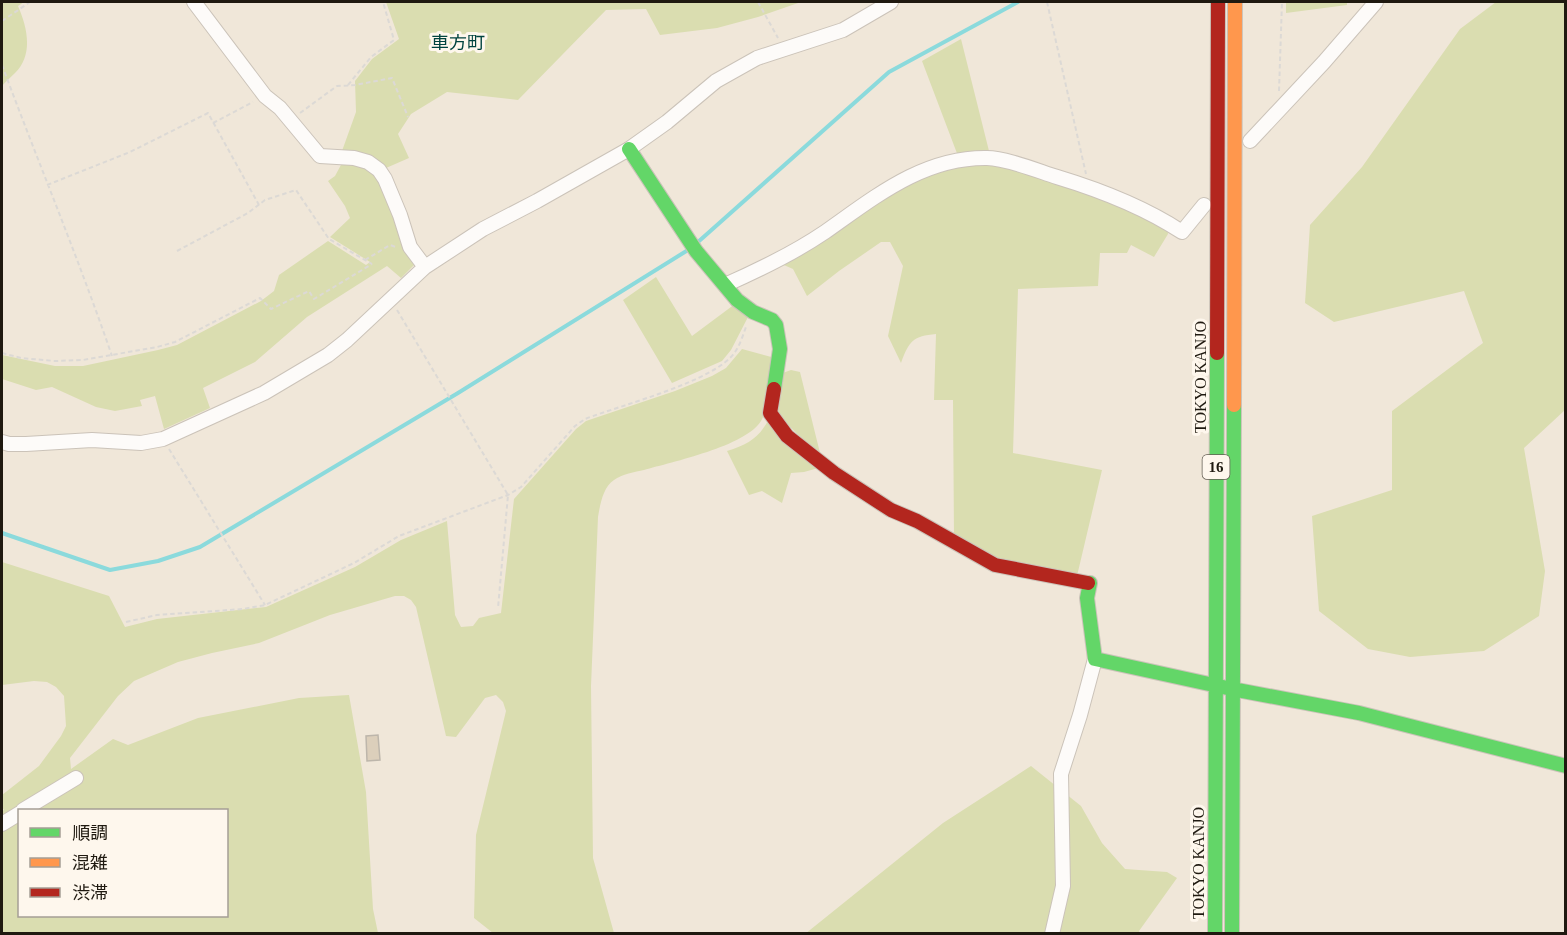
<svg xmlns="http://www.w3.org/2000/svg" width="1567" height="935" font-family="'Times New Roman','Noto Sans JP',serif">
<style>
.green{fill:#daddb0;fill-rule:evenodd}
.lines{fill:none;stroke-linecap:round;stroke-linejoin:round}
.stream{stroke:#8bdadc;stroke-width:4}
.building{fill:#dccfbb;stroke:#bdb6ab;stroke-width:1.5}
.street-casing{stroke:#cbc3b9;stroke-width:16}
.fast-casing{stroke:#cbc3b9;stroke-width:16}
.slow-casing{stroke:#cbc3b9;stroke-width:16}
.jam-casing{stroke:#cbc3b9;stroke-width:16}
.path{stroke:#dcd9d5;stroke-width:2;stroke-dasharray:4.5 3;stroke-linecap:butt}
.street{stroke:#fdfbf9;stroke-width:14}
.fast{stroke:#63d668;stroke-width:14}
.slow{stroke:#ff974d;stroke-width:14}
.jam{stroke:#b3261e;stroke-width:14}
.labels{text-anchor:middle;dominant-baseline:central;stroke-width:6;stroke-linejoin:round;paint-order:stroke}
.shield{fill:#fef7ed;stroke:#625c52;stroke-width:1.5}
.shield-label{font-size:15px;font-weight:bold;fill:#1f1910}
.street-label{font-size:16px;fill:#1f1910;stroke:#fef7ed}
.neighbourhood-label{font-size:18px;fill:#00433f;stroke:#fef7ed}
</style>
<rect width="100%" height="100%" fill="#f0e7d9"/>
<path class="green" d="M2,2H24L18,6C27,27 34,54 15,73C11,77 6,81 2,86Z
M386,2H801L758,17L717,28L660,35L646,9L606,10L518,100L447,92L411,114L398,134L409,158L386,168L342,151L356,112L355,81L372,59L399,39Z
M1286,2H1347V5L1286,13Z
M1496,2H1565V410L1524,448L1545,571L1539,616L1484,651L1410,657L1368,649L1319,611L1312,516L1392,490V411L1483,343L1464,291L1334,322L1305,303L1310,225L1362,167L1460,29Z
M961,39L990,155L958,156L922,61Z
M991,160L1082,189L1167,227L1168,234L1154,257L1131,245L1127,253H1100L1098,286L1018,289L1013,453L1102,470L1077,576L996,561L954,538L953,400H934L936,334C913,336 909,341 901,363L888,336L903,266L890,242H881L839,271L807,296L793,269L777,262L895,188L927,173Z
M342,163C359,163 372,168 381,183L404,248L415,264L401,278L387,266L307,317L255,362L203,388L210,408L164,429L155,396L140,400L142,406L115,411L96,407L52,387L36,390L2,379V355L55,366H83L158,350L177,345L261,301L274,291L279,275L328,241L366,265L370,262L330,237L350,218L345,206L328,181L335,176Z
M656,277L692,336L735,304L748,317L731,350L722,361L672,383L623,300Z
M742,349L775,358C771,378 771,403 761,421C746,446 672,462 644,470C635,472 622,474 614,480C603,487 600,505 598,517L591,686L593,858L614,933H493L474,918L476,835L506,711L503,702L496,695L485,698L456,737L446,736L416,607L411,600L404,596H395L330,615L259,643L212,653L178,662L134,681L118,696L70,758L71,769L113,739L128,745L198,718L299,698L349,695L366,792L373,909L378,933H2V811L4,810L2,807V795L39,766L61,736L66,726L64,696L56,687L47,682L34,681L2,685V562L109,596L125,627L157,619L266,607L355,567L401,540L447,521L455,615L461,627L473,626L479,618L501,613L514,499L576,429L586,421L675,391L712,376L726,368ZM20,810H226V916H20Z
M791,370L800,372L821,457L774,411L780,374Z
M769,419L822,467L804,472L791,473L782,503L762,491L749,495L727,451C748,444 758,439 769,419Z
M1031,766L1081,806L1102,843L1125,869L1167,872L1177,878L1139,931L1140,933L805,934L943,823Z"/>
<g class="lines">
<path class="stream" d="M698,242L889,72L1018,2
M2,533L110,570L158,561L200,547L458,393L688,250"/>
</g>
<path class="building" d="M378,735L380,760L367,761L366,736Z"/>
<g class="lines">
<defs>
<path id="street" d="M194,2L265,96L280,108L320,156L354,158L368,162L379,170L385,179L400,215L410,247L425,267
M1250,141L1324,62L1376,2
M725,285C759,270 794,253 825,232C875,197 923,157 987,158C1006,158 1038,171 1057,177C1100,190 1144,207 1182,232L1204,205
M2,442L9,444H26L92,440L141,443L163,439L264,393L328,355L347,340L425,267L483,229L537,201L629,149L667,122L716,81L757,58L843,30L891,2
M23,810L76,778
M2,824L20,813
M1052,934L1063,886L1061,774L1080,715L1095,659"/>
<path id="fast" d="M629,149L696,251L737,300L753,312L772,320L776,325L780,349L774,389
M1088,583H1090L1087,598L1095,659L1232,689L1359,713L1566,766
M1215,934L1217,353
M1232,934L1234,405"/>
<path id="slow" d="M1234,405L1235,2"/>
<path id="jam" d="M1217,353L1218,2
M774,389L770,413L787,436L834,473L891,510L917,521L995,565L1088,583"/>
</defs>
<use href="#street" class="street-casing"/>
<use href="#fast" class="fast-casing"/>
<use href="#slow" class="slow-casing"/>
<use href="#jam" class="jam-casing"/>
<path class="path" d="M758,2L778,38
M1047,2L1086,174
M2,21L30,2
M2,65C38,162 78,257 112,356
M348,85L371,57L394,40L383,2
M1279,91L1282,2
M300,113L337,86L355,85L392,78L408,117
M213,123L253,102
M47,185L130,152L208,113L259,205
M177,251L248,213L265,200L296,190L329,239L372,264
M365,260L390,245L396,247
M397,310L508,495L498,608
M2,353L21,358L55,361L83,360L157,347L175,342L260,298L271,309L309,291L314,299L372,264
M169,449L265,605
M126,622L157,615L243,609L265,605L354,563L399,536L508,495L521,487L575,426L585,419C621,405 716,381 735,352C740,345 743,335 746,327"/>
<use href="#street" class="street"/>
<use href="#fast" class="fast"/>
<use href="#slow" class="slow"/>
<use href="#jam" class="jam"/>
</g>
<g class="labels">
<rect class="shield" x="1202.5" y="455" width="27" height="24" rx="4.5"/>
<g class="shield-label">
<text x="1216" y="467">16</text>
</g>
<g class="street-label">
<text transform="translate(1200 377) rotate(-90)">TOKYO KANJO</text>
<text transform="translate(1198 863) rotate(-90)">TOKYO KANJO</text>
</g>
<g class="neighbourhood-label">
<text x="458" y="43">車方町</text>
</g>
</g>
<rect width="1567" height="935" fill="none" stroke="#1f1910" stroke-width="6"/>
<rect x="18" y="809" width="210" height="108" fill="#fef7ed" stroke="#a59e95" stroke-width="1.5"/>
<rect x="30" y="828" width="30" height="9" fill="#63d668" stroke="#a59e95" stroke-width="1.5"/>
<text x="72" y="839" font-size="18" fill="#1f1910">順調</text>
<rect x="30" y="858" width="30" height="9" fill="#ff974d" stroke="#a59e95" stroke-width="1.5"/>
<text x="72" y="869" font-size="18" fill="#1f1910">混雑</text>
<rect x="30" y="888" width="30" height="9" fill="#b3261e" stroke="#a59e95" stroke-width="1.5"/>
<text x="72" y="899" font-size="18" fill="#1f1910">渋滞</text>
</svg>
